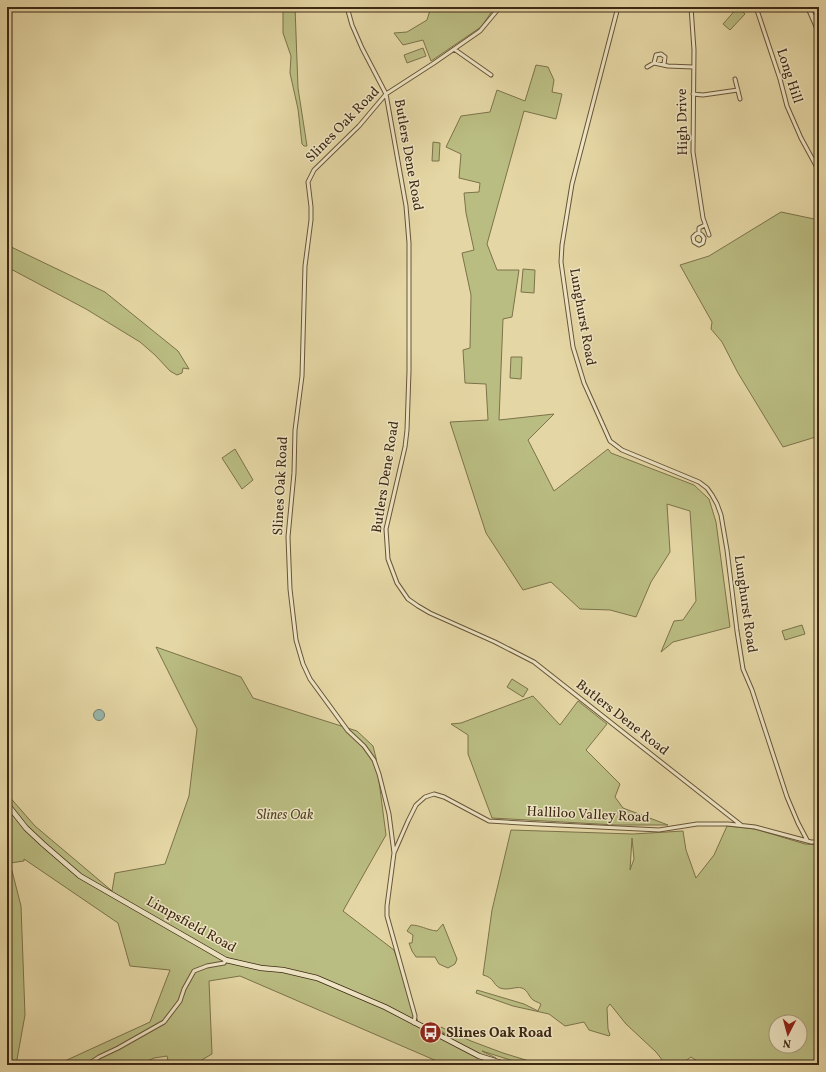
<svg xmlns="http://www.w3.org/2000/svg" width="826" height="1072" font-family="Vollkorn,serif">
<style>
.green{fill:#babd82;stroke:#7c724b;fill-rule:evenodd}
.water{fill:#97b8ad;stroke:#737e70}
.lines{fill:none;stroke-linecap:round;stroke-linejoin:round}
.minor-casing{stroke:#685438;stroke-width:5}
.tertiary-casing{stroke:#685438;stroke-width:6}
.secondary-casing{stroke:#3e2814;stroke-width:6}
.minor{stroke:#eee5c4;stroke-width:3}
.tertiary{stroke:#eee5c4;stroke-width:4}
.secondary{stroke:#eee5c4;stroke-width:4.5}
.labels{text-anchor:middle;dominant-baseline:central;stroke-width:3;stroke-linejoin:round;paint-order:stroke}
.street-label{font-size:14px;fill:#3e2814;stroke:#eee5c4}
.park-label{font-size:14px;font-style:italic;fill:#57462a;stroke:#eee5c4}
.poi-label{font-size:14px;font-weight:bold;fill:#3e2814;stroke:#eee5c4;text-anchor:start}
</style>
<rect width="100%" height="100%" fill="#e5d7a5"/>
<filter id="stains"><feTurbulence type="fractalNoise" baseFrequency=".005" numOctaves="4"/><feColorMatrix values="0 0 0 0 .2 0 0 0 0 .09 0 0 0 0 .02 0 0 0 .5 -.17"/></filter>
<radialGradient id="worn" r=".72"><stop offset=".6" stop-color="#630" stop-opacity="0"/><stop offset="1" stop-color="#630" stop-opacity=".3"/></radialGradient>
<path class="green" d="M283,7H295L298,88L307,146H304L302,144L298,109L290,73L291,56L283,33Z
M431,7H495L481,27L431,61L423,40L403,45L394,33L407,32L427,20Z
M738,7L745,14L730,30L723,24Z
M423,48L426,56L407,63L404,55Z
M536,65L548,67L554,80L552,92L562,94L556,119L524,111L487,244L497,270H519L512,317L503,319L499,420L554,414L528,440L554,491L608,449L611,453L694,485L709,499L716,522L730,627L673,642L661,652L674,621L683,620L696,601L690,511L667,504L670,552L651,582L636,617L610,610L580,609L551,582L523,590L486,533L450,422L488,420L486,384L465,383L463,350L470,348L471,295L462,253L474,250L466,213L464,193L479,192L480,183L459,178L461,154L446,147L461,116L490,112L497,90L525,101Z
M433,142L440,143L439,161H432Z
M781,212L819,220V436L783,447L738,373L722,342L711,329L712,322L680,265L709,256Z
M7,245L105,292L178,351L189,369L183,368L182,373L177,375L170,371L155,355L140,342L86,309L7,267Z
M523,269L535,270L534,293L521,292Z
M511,357H522L521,379L510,378Z
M235,449L253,480L242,489L222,458Z
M802,625L805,634L785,640L782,631Z
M156,647L241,677L253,698L357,731L373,746L376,758L386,835L343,911L394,950L418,1022L449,1036L439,1030L441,1027L471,1041L503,1053L542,1065H526L482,1051L496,1058L492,1065H446L240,976L209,981L212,1054L193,1065H169L167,1056L154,1058L138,1065H56L150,1022L170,970L130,966L118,923L24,859V861L10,863L21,906L25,1015L16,1065H7V951L10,930L9,906L7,897V794L35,826L112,891L115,873L165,864L189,796L197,729Z
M512,679L528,689L523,697L507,687Z
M533,696L560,725L578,701L607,724L586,750L620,784L615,797L623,808L668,825H616L492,818L468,754V735L451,724L461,723Z
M727,826L755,829L805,844L819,845V1037L817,1038L819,1043V1065H703L691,1057L683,1063L677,1065L663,1061L656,1052L626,1024L610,1004L607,1008L608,1029L610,1035L609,1036L589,1030L584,1022L565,1026L549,1014L513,1006L476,993L477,990L524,1004L538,1011L541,1004C538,1002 533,1001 531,998C528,994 527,990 522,988C516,986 508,991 500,988C492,984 495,978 483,975L492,910L511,830L633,834L683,831L686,850L696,878L714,855ZM632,838L634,859L630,870ZM776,1022H800V1046H776Z
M443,924L457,959L455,964L448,968L439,964L435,957H416L412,951L409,943H412L413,935L407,931L411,925C420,925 427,930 437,931Z"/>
<path class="water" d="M93.5 715a5.5 5.5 0 1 1 11 0a5.5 5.5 0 1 1-11 0Z"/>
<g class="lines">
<defs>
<path id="minor" d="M347,7L352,25L362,48L386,94L406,206L409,243V371L407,430L405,447L386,529L388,559L397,583L408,599L418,606L430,613L495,642L534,662L741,825
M618,7L572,184L562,245L561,262L573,347L584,383L610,441L622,450L699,482L707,488L712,495L717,504L721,515L727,550L737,631L743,669L752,690L787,797L798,823L807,840
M691,7L694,50L693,152L703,218L709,235
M756,7L780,79L787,106L801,138L819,171
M454,49L491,75
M654,63L656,55L661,54L665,57L664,64
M647,67L654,63L668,66L693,67
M735,79L740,99
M693,94L703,95L738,90
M699,233L702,235L704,238L703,243L699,245L694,242L693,237L696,234L699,233V228L705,225
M394,853L408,821L416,805L425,797L434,794L444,797L489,821L539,824L659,830L697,824H728L755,827L811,842H819
M414,1023L415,1016L387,916V906L394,853L389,814L379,774L374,760L364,746L348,731L310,679L303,664L296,640L290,589L288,537L294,473L295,430L302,376L305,266L311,220V207L308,182L314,170L359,126L386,94L434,63L480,31L500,7
M87,1065L99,1057L118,1048L164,1022L180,1001L184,989L194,971L207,966L224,963L226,960"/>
<path id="tertiary" d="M808,7L819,32"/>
<path id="secondary" d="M7,804L26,828L43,844L80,876L226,960L261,968L283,970L317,978L385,1007L479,1056L508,1065"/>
</defs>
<use href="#minor" class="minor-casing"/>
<use href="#tertiary" class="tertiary-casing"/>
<use href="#secondary" class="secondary-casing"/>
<use href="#minor" class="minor"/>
<use href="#tertiary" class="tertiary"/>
<use href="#secondary" class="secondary"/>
</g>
<defs>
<symbol id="bus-disc" viewBox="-11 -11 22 22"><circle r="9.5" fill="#8f2418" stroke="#eee5c4"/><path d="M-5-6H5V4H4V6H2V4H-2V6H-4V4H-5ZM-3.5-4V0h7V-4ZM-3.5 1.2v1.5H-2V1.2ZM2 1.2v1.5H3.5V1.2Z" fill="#fff"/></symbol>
</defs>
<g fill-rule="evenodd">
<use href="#bus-disc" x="418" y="1020" width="25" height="25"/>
</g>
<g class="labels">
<g class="street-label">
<text transform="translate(789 76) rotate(72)">Long Hill</text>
<text transform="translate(683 122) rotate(-91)">High Drive</text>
<text transform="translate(343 125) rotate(-46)">Slines Oak Road</text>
<text transform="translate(408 155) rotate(80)">Butlers Dene Road</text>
<text transform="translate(582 317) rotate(80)">Lunghurst Road</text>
<text transform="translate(386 477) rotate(-81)">Butlers Dene Road</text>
<text transform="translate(281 486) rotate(-87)">Slines Oak Road</text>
<text transform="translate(745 604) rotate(82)">Lunghurst Road</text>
<text transform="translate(622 718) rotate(38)">Butlers Dene Road</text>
<text transform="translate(588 815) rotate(3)">Halliloo Valley Road</text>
<text transform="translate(191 925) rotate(29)">Limpsfield Road</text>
</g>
<g class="park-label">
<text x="285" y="815">Slines Oak</text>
</g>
<g class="poi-label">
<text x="446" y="1033">Slines Oak Road</text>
</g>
</g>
<rect width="826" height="1072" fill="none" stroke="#e5d7a5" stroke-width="24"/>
<rect x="8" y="8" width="810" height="1056" fill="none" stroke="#3e2814" stroke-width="2"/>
<rect x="12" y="12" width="802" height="1048" fill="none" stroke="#3e2814"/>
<g transform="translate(788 1034) rotate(186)"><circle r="19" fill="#eee5c4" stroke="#a8997e"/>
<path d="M0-3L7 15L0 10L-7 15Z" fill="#8f2418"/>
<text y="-6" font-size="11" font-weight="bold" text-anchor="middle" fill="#3e2814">N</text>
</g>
<rect width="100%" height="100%" filter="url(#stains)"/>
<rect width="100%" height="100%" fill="url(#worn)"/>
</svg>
